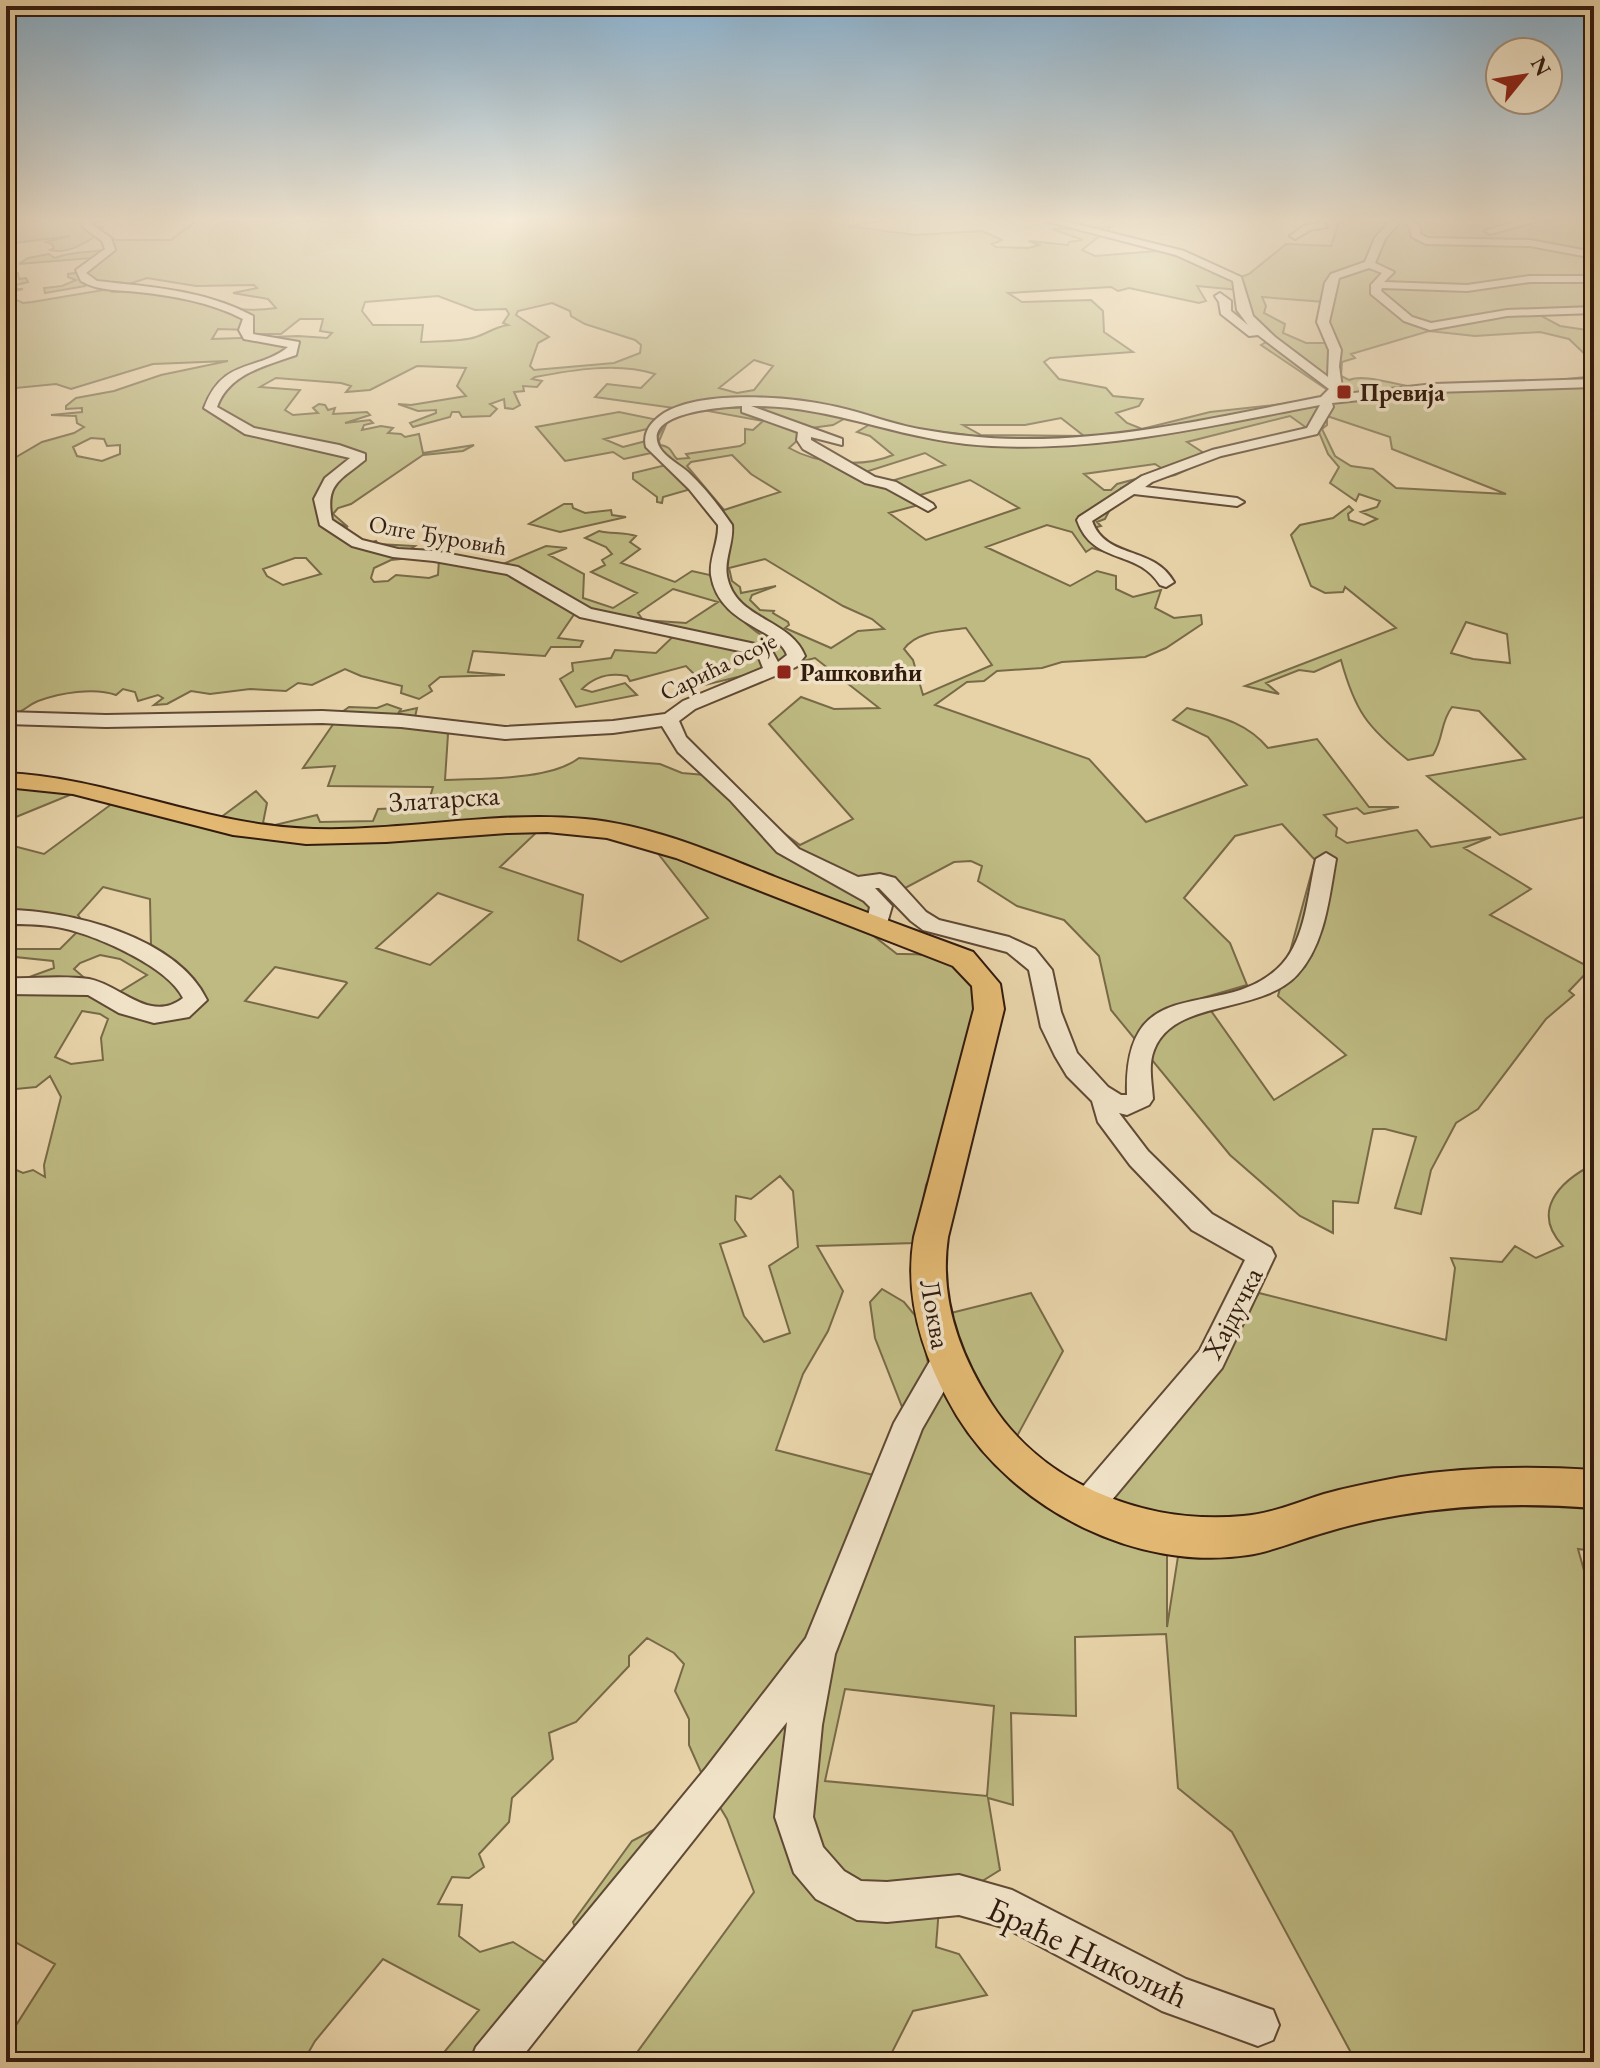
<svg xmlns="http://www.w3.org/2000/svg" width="1600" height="2068" font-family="'EB Garamond',serif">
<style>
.green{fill:#beba82;stroke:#786a48;stroke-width:2;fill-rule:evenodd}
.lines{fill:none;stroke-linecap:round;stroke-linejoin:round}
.minor-casing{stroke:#604935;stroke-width:4}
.major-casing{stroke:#321b0e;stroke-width:4}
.minor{fill:#f0e2c7;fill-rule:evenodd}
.major{fill:#e4ba74;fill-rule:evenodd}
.poi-dot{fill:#8f2418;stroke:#f0e2c7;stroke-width:3}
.labels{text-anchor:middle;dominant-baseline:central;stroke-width:7;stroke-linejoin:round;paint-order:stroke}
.far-poi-label{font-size:24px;font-weight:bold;fill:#321b0e;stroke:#f0e2c7;text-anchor:start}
.far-street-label{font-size:24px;fill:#321b0e;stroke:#f0e2c7}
.street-label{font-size:28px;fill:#321b0e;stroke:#f0e2c7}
.near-street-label{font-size:34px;fill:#321b0e;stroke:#f0e2c7}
</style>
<rect width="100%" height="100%" fill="#e8d3a9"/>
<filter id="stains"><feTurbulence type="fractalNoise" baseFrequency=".0025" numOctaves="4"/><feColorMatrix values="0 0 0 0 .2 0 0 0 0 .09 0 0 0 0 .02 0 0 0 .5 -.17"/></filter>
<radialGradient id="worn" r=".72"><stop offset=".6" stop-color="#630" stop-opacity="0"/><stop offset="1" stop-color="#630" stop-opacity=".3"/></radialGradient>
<path class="green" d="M6,221H101L84,227H104L95,231L116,240H171L196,221H882L848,226L915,235L982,231L1002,240L992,244L996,247L1028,248L1039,245L1029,241L1068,245L1069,242L1083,240L1052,229L1111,227L1082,250L1095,256L1157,251L1145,242L1180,250L1238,278L1249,274L1286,244L1331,246L1338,225L1345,221H1594V315L1549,311L1536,313L1560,326L1594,331V363L1569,339L1540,332L1475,336L1429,331L1351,354L1355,358L1342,362L1341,376L1349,380C1365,373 1397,386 1416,387L1548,381L1594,376V381L1572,382L1594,384V815L1500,835L1427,776L1525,759L1479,711L1452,707C1440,723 1444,737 1433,755L1408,760C1367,727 1355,711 1341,660L1314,672L1299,670L1266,683L1279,694L1245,686L1396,628L1345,587L1343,592L1325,593L1311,586L1291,535L1300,525L1333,518L1349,506L1353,510L1348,514L1349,520L1364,525L1377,519L1361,512L1377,507L1380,501L1359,494L1356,501L1330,483L1339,467L1328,454L1318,430L1220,455L1175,475L1121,488L1105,519L1097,522L1101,526L1089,529L1105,543L1121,550L1116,555L1092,548L1086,552L1072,532L1047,525L986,547L1070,586L1097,571L1116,576V589L1133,597L1161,590L1155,608L1174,618L1201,615L1202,624L1166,648L1145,657L1062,662L1042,668L997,671L984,681L967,682L935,705L1089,759L1146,822L1247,785L1208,737L1173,720L1187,708C1220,717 1246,722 1268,748L1317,739L1369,807H1399L1364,814L1357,808L1324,815L1337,828L1336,836L1347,843L1417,830L1431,847L1491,837L1464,848L1531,889L1490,915L1591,968L1569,991L1574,995L1546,1019L1478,1109L1456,1123L1431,1170L1421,1214L1395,1208L1416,1137L1385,1129H1373L1358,1203L1333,1201V1233L1300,1216L1230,1155L1111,1010L1099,956L1064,920L1017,906L978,881L982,866L971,861L954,862L873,905L871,912L858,914C765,878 672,828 571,822C486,817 401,836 316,833C283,832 251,825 220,818L256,791L267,803L263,823L275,825L317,815L320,822L373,821L378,809L427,807L433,787L328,786L335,766L303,768L336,720L285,713L339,714L349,707L377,708L387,704L401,709L399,712L417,708L415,717L448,734L445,780C483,778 549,781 579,758L660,764L682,773L705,775L800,845L853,819L769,724L801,697L834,709L879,708L815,658L705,685L686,666L630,681L627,676C608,672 594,677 582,689L592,692L625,683L637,695L576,707L560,679L573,671L572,663L611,658L615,650L656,653L681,629L629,620L587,607L573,616L558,638L583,641L580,647H551L545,656L473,651L468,672L505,675L440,677L429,686L432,691L419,699L401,693L402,686L361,676L345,669L312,685L298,683L286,691L250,689L210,694L191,691L167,704L154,705L163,698L158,695L138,701L135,692L123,689L116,695C94,687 60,693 38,701C26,706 25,712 10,715L6,711V463L42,442L74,433L84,427L77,423L76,416L51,415L82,412V408L66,409V406L76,398L114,391L161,375L228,361L153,364L71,389L56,384L6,389V272L18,273L19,279L26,278L28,282L16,285L17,289H23L14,291L16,295L10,297L23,303L32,302L109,289L112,292L157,290L185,293L177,297C207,306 245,313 276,308L268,299L233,293L257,288L254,285L196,286L147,278L123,286L94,281L85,286L45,293L44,288L62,286L76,280L68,277V274L83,272L103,257L19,264L28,258L49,254L55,258C74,250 93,254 112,248L108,239L98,234C90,240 69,255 50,250L54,248L52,244L46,242L70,236L6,244ZM1197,286L1239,290L1238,321L1268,341L1261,345L1329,391L1340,388L1353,395L1378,399L1310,401L1210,412L1142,429L1127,423L1116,413L1139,406L1143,399L1113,396L1106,388L1059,379L1044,362L1050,358L1133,352L1104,332L1103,311L1091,300L1022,302L1008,293L1111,287L1118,291L1129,288L1199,303L1206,301ZM438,296L475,310L506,309L509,314L503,323L508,325C495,327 488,333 476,337C460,342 438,341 421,342L423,325H373L362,311L365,302ZM1262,297L1325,302L1329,306L1323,317L1327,343H1306L1283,333L1285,324L1264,313L1266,306ZM552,303L570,311L571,316L585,324L635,340L641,345L640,353L614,363L534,370L530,366L538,343L549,337L516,315L518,311ZM300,319H323L320,331L332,333L327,338L298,336L212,339L218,329L250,330L252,334H281ZM754,360L773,366L754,390L737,393L719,388ZM417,366L466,368L457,386L466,396L411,405L398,404L418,411L436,410V413L410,423L413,427L450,417L452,412H459L462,417L490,416L497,409L490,404L504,399L505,408L513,409L520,405L514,392L524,391L523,386L537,387L542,381L532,379L535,377C572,370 617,362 655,374L641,388L607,384L595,397L674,408L800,402L893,426L1007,440L1060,439L1153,431C1099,456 930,442 872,423L857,432L870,436L893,455C863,468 817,464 789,448L811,428L833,425L849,416L815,407L712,408L708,411L763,421L753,430L745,429V443L740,446L686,454L689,458L677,459C670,452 673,447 660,445L659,441L668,420L654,442C667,467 710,489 727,518C734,531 730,539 728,553C727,562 723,576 726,584C735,616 776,630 800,648C765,649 721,606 710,575L692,571L675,582L621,563L640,549L630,542L636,536C624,532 611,534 599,531L585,538L606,547L612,554L602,560L605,565L591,572L637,593L613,608L583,598L584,574L549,555L567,548L546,546L503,564L520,571L527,579L479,566L467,558L456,560L404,553L415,546L378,544L376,541L369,543L368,550L345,540L349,534L343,531L330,532L325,526L332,521L348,527L333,514L338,508L351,504L423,455L463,451L474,445L423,453L419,434L405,437L401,434L388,433L393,428L381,426L362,430L364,425L373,423L370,420L345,423L370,415L367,412L333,414L335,408L328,410L325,405L319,404L313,408L318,413L293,415L285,410L300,390L260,387L276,378L341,383L351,386L346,392L370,390ZM1290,416L1308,429L1261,445L1207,455L1187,442ZM1327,416L1390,437L1392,449L1506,494L1396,488L1373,469L1351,466L1335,456L1322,429L1327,425ZM1061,418L1084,436L981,435L963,425H1025ZM91,438L104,439L107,446L120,445V454L102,461L77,456L73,447ZM925,453L945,465L888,482L862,473ZM732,455L751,474L780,492L724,510L687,466L691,462ZM1155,464L1166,471L1117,484L1111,490H1104L1084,474ZM970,480L1019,508L926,540L889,513L926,503L917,496ZM295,558H306L321,574L283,585L267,576L263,569ZM410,558L439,559L438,575L429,578L396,575L388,581L374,582L371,578L374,568L391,560ZM765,559L843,606L872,619L884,629L858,631L831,648L785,628L789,625L788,622L773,613L774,611L760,610L750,600L752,595L776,586L741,593L740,587L732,581L729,568ZM673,589L718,602L686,623L643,620L638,613ZM1466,622L1507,634L1510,663L1473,659L1451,653ZM966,628L992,665L923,695L913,660L904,649C917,631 945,631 966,628ZM1282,824L1315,860L1278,996L1346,1055L1274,1100L1202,998L1247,985L1230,943L1184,898L1235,836Z
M619,412L658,420L647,429L604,439L623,447L646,441L651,453L624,459L613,452L565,461L536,427Z
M666,465L691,489L663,497L662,503L657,502V497L633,479V473Z
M564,504H572L573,508L585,513L611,510L612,515L626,517L560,532L529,524Z
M6,785L77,792L11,819L6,815Z
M113,803L242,836L540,829L500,867L583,895L578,940L621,962L708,918L653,847L871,934L897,954C946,953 949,960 983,994L949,1136L926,1185L915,1243L817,1246L843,1291L828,1331L803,1374L776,1450L877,1476L904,1412L875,1338L870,1302L882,1289L904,1302L918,1319L929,1367L1021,1477L1167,1546V1627L1179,1550L1434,1506L1594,1502V1551L1578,1549L1594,1606V2062H1356L1232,1832L1178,1788L1166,1634L1075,1637L1076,1716L1011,1713L1013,1805L988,1798L1000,1870L939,1908L936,1947L959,1954L987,1995L913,2011L887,2062H630L754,1892L727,1819L715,1799L587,1957L573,1922L632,1841L667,1823L705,1781L689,1745V1719L675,1691L684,1664L674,1653L647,1638L629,1656V1666L576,1722L549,1733L553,1759L512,1798L509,1822L479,1854L484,1867L469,1878L452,1877L438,1904L462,1905L459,1936L480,1952L513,1942L545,1962L540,2016L502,2062H436L479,2010L383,1959L315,2041L303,2062H6V2041L55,1964L6,1937V1160H12L14,1169L23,1173L33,1170L45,1177L44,1165L61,1097L50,1076L36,1087L6,1090V983H24L29,977L54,968L53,961L6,956V952L11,949H60L84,925L6,916V844L44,854ZM103,887L150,899L151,946L104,925H85L78,915ZM438,893L492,912L430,965L376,948ZM100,955L120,959L147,975L116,994L88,981L74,969L80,963ZM275,967L346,982L347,983L318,1018L245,1001ZM82,1011L100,1014L108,1019L101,1038L103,1060L71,1064L55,1057ZM780,1176L793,1191L798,1247L769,1266L790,1333L764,1342L744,1316L720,1244L746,1236L735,1220L736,1196L751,1199ZM845,1689L994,1706L987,1796L825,1781Z
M1594,1164V1481L1242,1524L1102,1504L1215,1364L1259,1293L1446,1340L1455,1268L1451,1258L1502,1262L1515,1246L1536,1258L1563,1246C1531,1212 1558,1182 1594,1164Z
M1031,1293L1063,1351L1016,1438L993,1417L943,1315Z"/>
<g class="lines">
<defs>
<path id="minor" d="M82,221H92L91,224L111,238L115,250L86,273L97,281C150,287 205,290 253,316V334L299,342L296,355C266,366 229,373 217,407L254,428L339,445L365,454V460C339,481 325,484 332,520L362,540L398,549L434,551L518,567L591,609L760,645L772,651L778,662L787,655C777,627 719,626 711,575C709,558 719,542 718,525L689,489L646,447C642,432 652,421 664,413C704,389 793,397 837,407C865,413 891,424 919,429C953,435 987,439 1021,439C1123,440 1222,416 1321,397L1329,389L1258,335L1249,336L1221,314L1219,302L1215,296L1220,293L1231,301V311L1248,325L1237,310L1233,281L1176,255L1046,221H1064L1184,251L1241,277L1253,316L1275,337L1328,377L1329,350L1317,322L1325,283L1331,274L1365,262L1375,238L1390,221H1400L1385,239L1375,263L1394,272L1384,282L1467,285L1530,276H1594V282H1530L1467,291L1382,288L1381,291L1412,317L1431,323L1507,310L1594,307V313L1507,316L1430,330L1404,321L1371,294V285L1382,273L1369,268L1339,278L1329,322L1341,350L1339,366L1342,388L1336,395L1434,384L1594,379V387L1434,392L1332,403L1333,407L1317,434L1221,456L1152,482L1145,487L1237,498L1244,502L1237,506L1134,494L1092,521C1106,560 1153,545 1174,582L1166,587L1160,585C1137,548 1093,566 1077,520L1079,517L1142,476L1212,450L1307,428L1320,405C1202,427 1086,456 966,444C892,436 826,405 751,406L842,439V445L811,437V440L875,477L896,482L933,504L935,507L928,511L886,488L865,483L803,449L797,440L798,432L742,412V406C725,407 639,412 660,448C665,457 680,465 688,472C705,488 719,506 732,525C734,542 724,559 727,576C735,620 790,618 805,656L796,667L695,709L679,721L686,737L799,849L858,877L880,874L895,878L926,912L939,920L1009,937L1035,949L1052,970L1061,1012L1077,1053L1108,1087L1121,1095H1127C1123,964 1225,1026 1282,964C1306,938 1308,892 1316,859L1326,853L1336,859C1329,898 1325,945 1297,975C1260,1015 1174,998 1154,1050C1148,1065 1152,1083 1153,1099L1149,1105L1127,1115L1119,1113L1148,1151L1212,1214L1271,1248L1275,1256L1222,1368L1096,1519L1085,1523L1074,1519L1069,1508L1074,1497L1200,1350L1245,1260L1192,1230L1130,1165L1098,1122L1092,1101L1067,1076L1055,1056L1041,1027L1029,970L1007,952L923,930L911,921L879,888H875L892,906L885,930H869L866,925L870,907L864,901L777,852L730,800L678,752L662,726L613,733L505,739L401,727L322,723L106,727L6,724V712L106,715L322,711L401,715L505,727L613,721L665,714L683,701L763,668L759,658L749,653L580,617L507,574L434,561L393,557L352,546L320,525L314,499L325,478L350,458L245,434L204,408C223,357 257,372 288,347L244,339L239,330L243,319C210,302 174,296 138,292C119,290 98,291 81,281L76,270L105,249L102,241L83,227Z
M1404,221H1415L1420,227V234L1428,238L1530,240L1594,252V258L1530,246L1426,244L1412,237L1410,228Z
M1519,221H1537L1490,234L1485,231Z
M1324,222L1327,227L1310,230L1295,239L1290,236L1304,226Z
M6,910C70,910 177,937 207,1000L189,1017L154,1023L119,1013L88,995L6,994V978C33,979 62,975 89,979C121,985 150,1024 183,998C168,966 95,935 62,928C44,924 24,924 6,924Z
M945,1350L956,1354L960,1363L922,1429L835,1654L822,1725L813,1817L823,1847L844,1871L861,1881L887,1882L959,1875L1012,1890L1186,1979L1273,2010L1279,2025L1273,2040L1258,2046L1162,2011L1006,1928L959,1915L887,1922L857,1920L816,1899L794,1873L775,1817L787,1722L518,2062H470L476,2047L706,1768L806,1638L894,1423L934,1354Z"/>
<path id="major" d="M6,773C96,777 177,813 266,825C372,840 479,809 585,819C651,825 715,853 775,877C841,903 907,928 973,952L1000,984L1004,1009L948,1237C939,1298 959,1353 991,1403C1044,1486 1148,1525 1243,1516C1271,1514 1298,1502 1324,1494C1349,1487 1375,1482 1401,1477C1465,1467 1529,1466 1594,1470V1508C1529,1503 1465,1504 1400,1515C1375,1519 1349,1525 1323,1533C1298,1540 1274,1551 1248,1555C1137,1572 1015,1510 957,1416C925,1362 903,1301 914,1237L974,1009L972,986L953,966L676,858L607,838L547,832L507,833L386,842L306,844L233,835L73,794L6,787Z"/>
</defs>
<use href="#minor" class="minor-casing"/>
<use href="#major" class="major-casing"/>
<use href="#minor" class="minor"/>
<use href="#major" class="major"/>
</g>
<linearGradient id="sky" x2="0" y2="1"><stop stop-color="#8ab4d4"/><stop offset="0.43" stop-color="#f5ebd8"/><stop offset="1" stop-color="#f5ebd8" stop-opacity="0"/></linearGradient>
<rect width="1600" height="511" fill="url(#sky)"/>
<g class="poi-dot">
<rect x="1336" y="384" width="16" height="16" rx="4"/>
<rect x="776" y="664" width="16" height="16" rx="4"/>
</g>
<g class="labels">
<g class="far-poi-label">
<text x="1360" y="392">Превија</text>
<text x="800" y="672">Рашковићи</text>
</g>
<g class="far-street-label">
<text transform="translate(438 535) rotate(10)">Олге Ђуровић</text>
<text transform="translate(718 666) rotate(-26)">Сарића осоје</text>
</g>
<g class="street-label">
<text transform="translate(444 798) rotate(-4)">Златарска</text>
<text transform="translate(1232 1313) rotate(-63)">Хајдучка</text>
<text transform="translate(936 1314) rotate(80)">Локва</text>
</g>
<g class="near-street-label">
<text transform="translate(1088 1952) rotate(25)">Браће Николић</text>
</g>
</g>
<rect width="1600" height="2068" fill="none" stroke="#e8d3a9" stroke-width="32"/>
<rect x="8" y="8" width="1584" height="2052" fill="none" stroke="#321b0e" stroke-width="4"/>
<rect x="16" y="16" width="1568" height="2036" fill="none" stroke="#321b0e" stroke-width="2"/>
<g transform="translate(1524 76) rotate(60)"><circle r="38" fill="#f0e2c7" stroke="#a4927d" stroke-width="2"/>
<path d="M0-6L14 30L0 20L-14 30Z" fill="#8f2418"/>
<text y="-12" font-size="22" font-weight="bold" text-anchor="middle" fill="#321b0e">N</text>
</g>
<rect width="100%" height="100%" filter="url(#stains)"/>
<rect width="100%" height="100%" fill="url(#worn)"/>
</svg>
